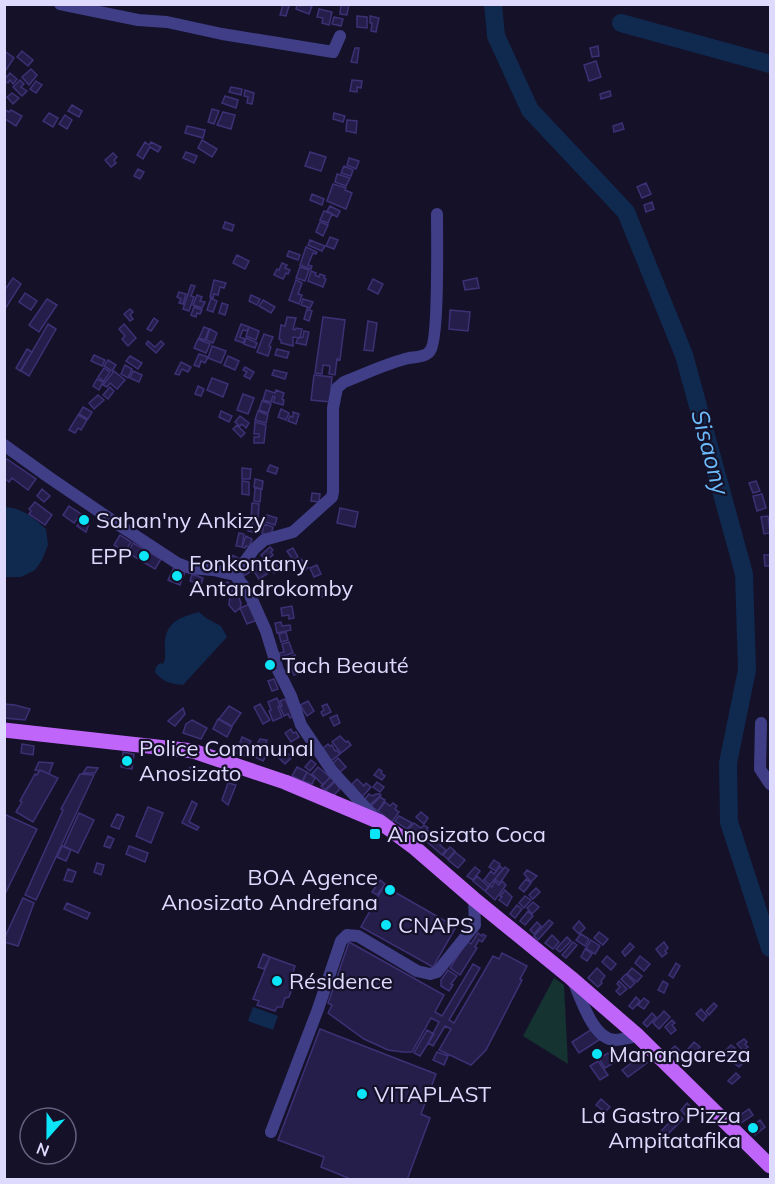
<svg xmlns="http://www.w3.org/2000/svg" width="775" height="1184" font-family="Mulish,sans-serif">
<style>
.green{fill:#143331}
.water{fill:#10294e}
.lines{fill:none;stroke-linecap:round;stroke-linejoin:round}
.river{stroke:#10294e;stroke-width:18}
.building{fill:#261e4a;stroke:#3d3175;stroke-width:1.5}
.minor{stroke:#3f3e87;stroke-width:12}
.major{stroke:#c065fa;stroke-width:15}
.poi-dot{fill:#0ce4f8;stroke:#151129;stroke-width:2}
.labels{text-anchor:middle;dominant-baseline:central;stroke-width:4.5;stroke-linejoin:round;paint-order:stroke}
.poi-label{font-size:22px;fill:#dedafe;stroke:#151129;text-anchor:start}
.water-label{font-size:24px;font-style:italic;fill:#6cbbfb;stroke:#151129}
</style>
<rect width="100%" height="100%" fill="#151129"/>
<path class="green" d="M554,978L564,985L568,1064L523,1036Z"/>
<path class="water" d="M4,507C22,507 33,518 46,529L48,545L42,560L35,570L21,577H5Z
M199,612L206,618L221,626L227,637L183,685C171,684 163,682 155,672L156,667L160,663L163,664C167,656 164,649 165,640C168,620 182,617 199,612Z
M253,1007L278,1016L273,1030L248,1021Z"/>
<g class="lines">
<path class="river" d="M493,4L496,36L530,110L626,212L684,355L744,574L747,670L728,763L729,822L770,948
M621,23L770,64"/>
</g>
<path class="building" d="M302,4L312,6L309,14L296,9L297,5L301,6Z
M341,4H349L347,15L340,14Z
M283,5L289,6L286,16L280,15Z
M319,9L332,12L329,25L322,23L323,18L317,17Z
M357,16L367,17V28L357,27Z
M370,16L379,18L376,32L371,31L372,23H370Z
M334,17L343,19L341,26L332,24Z
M598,46L599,56L592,57L590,48Z
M355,48H359L357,63L351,62Z
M22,51L33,60L28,66L17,57Z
M6,52L14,58L4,73V54Z
M596,61L601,77L589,81L584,65Z
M31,69L37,75L29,85L22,77Z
M10,73L17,79L13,84L10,80L8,83L4,80Z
M20,80L24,84L21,87L27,91L22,96L13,87Z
M352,80L362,81L361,88L357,87V92L350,91Z
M36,81L42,85L36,93L30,89Z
M231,87L242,89L241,95L229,92Z
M245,90L254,93L252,104L247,103L248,97L244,96Z
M610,91L611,96L601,99L600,94Z
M12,93L19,98L13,104L7,97Z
M225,96L238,100L236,108L222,103Z
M72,105L82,111L79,117L68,111Z
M4,109L9,112L11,110L22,116L16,126L5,119Z
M212,109L219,111L214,124L208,122Z
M223,112L235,115L231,129L217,125Z
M49,113L58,118L53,127L43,121Z
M334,113L345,116L343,122L333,119Z
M65,115L72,120L67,129L59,124Z
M347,120L357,121L356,133L346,131Z
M622,123L624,129L614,132L613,126Z
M187,126L205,130L203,138L185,133Z
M202,140L217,149L212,157L198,148Z
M145,142L149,145L151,142L161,147L158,152L150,147L143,159L137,155Z
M186,152L197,156L194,163L183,158Z
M310,152L326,157L321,171L305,166Z
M113,153L117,157L114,160L116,163L111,167L105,160Z
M349,158L359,161L356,169L347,165Z
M344,166L353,170L351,176L341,173Z
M138,169L144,172L140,179L134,176Z
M337,174L350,178L346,186L335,182Z
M646,183L651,194L642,198L637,187Z
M333,184L346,188L345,190L352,193L346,209L327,201Z
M312,194L324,199L322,205L310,200Z
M652,202L654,209L646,212L644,205Z
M330,206L340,211L337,217L327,211Z
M324,211L332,214L328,223L320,220Z
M225,222L234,225L232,231L223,228Z
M320,222L328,225L323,236L316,232Z
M330,237L338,240L334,249L326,246Z
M310,240L325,246L322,251L308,245Z
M306,247L317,252L316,254L313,253L308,265L312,266L311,269L300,265Z
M289,251L300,255L298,260L287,256Z
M237,255L249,261L245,269L233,263Z
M282,263L287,265L285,268L290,270L288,274L286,273L283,279L274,275L277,269L279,270Z
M300,267L309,270L305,281L296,278Z
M311,271L316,273L315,275L319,277L320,274L325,276L324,278L326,279L323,287L308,281Z
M13,278L21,284L5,309L4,291Z
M477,278L479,288L465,290L463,281Z
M373,279L383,284L378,294L368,289Z
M214,280L226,283L224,288L220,287L218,295L214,294L213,298L210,297Z
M296,280L302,283L298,294L302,295L299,304L289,300Z
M191,285L195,286L191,296L194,297L189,311L183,309Z
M179,292L186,294L183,304L179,303L181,299L177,297Z
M25,293L37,301L31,310L19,302Z
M197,295L202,297L200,301L205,302L202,308L193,305Z
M251,295L260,299L257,305L249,301Z
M211,298L217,301L213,312L207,310Z
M47,299L57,305L39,332L29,325Z
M303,299L313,302L310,308L301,305Z
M263,300L275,307L271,313L259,306Z
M222,303L228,305L225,315L219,313Z
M194,307L202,310L200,314L197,313L196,317L191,315Z
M130,309L133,312L130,315L133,319L130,321L124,314Z
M307,309L312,311L309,321L304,319Z
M450,310L470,312L468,331L449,329Z
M287,317L296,318L293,329L295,330L296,328L302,329L300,338L293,337V346L281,343V340L279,339L281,325L285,326Z
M323,317L345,320L340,360L337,359L335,375L329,374L330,366L323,365L322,374L315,373Z
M154,318L158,321L151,331L147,329Z
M368,321L377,323L373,351L364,350Z
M48,324L56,329L29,376L21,371Z
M124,324L136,338L128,346L122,339L125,336L119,329Z
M241,324L249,327L247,331L243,330L240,337L245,339L243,343L235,340Z
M204,327L209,329L205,340L199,338Z
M249,327L259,331L256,340L246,336Z
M210,329L217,333L213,343L206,340Z
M304,331L309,332L306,345L296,343L298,338L303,337Z
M264,334L273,337L269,346L271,347L268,356L257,352Z
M246,338L257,343L255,348L244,344Z
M198,339L210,344L206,353L194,348Z
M148,341L155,347L161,341L164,344L156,353L146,344Z
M212,346L226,351L221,363L208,358Z
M27,349L32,352L20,371L16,368Z
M277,349L289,352L287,358L275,355Z
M199,354L208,357L205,363L201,361L199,367L194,365Z
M94,355L105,360L102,366L91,361Z
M130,356L142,363L138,369L126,361Z
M228,356L239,361L235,370L224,365Z
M108,360L116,365L112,371L104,366Z
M181,362L191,367L188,372L182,369L179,375L175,374Z
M125,365L132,369L128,378L121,374Z
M245,367L254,372L250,379L244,376L247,372L243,370Z
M104,368L110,372L104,381L98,377Z
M274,370L287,373L285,379L272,375Z
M114,371L125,380L117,389L110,383L107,387L103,385Z
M133,371L142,375L139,382L130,378Z
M314,375L332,377L330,402L311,400Z
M212,378L228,384L223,397L207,390Z
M97,379L103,382L99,390L93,386Z
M198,386L204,389L201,396L195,394Z
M110,387L114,391L108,399L103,395Z
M266,390L275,393L276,390L284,393L282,399L284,400L283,405L273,402L275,397L273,396L271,402L263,400Z
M243,394L254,398L248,414L237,410Z
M98,395L104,400L94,409L89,403Z
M262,401L271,404L268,413L259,410Z
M83,407L92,412L88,419L79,414Z
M281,409L289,413L286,420L278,417Z
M221,411L232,416L229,422L219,417Z
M258,411L268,415L266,423L255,420Z
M293,412L299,414L296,424L288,421L290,416L293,417Z
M78,415L87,420L81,430L78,428L75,433L69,430Z
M240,416L249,423L246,428L242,424L240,426L235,422Z
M255,422L266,425L264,443H254V437H259V434H254Z
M237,425L245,433L241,437L233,429Z
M7,459L36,479L28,490L12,478L9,482L4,478V463Z
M270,465L278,468L276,474L267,471Z
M242,468L251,469L250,479H242Z
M255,479L263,481L262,489L254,487Z
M242,481L249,482V495L242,494Z
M756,481L760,491L753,493L749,483Z
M255,488L261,489L260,502L254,501Z
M42,489L50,496L44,502L37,496Z
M312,493L320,494L319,502L311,501Z
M762,494L766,508L757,511L753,496Z
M35,502L52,515L45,525L29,514L31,511L29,509Z
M252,503L259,504L258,520L251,519Z
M69,506L81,514L74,523L63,515Z
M340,508L358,512L355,527L337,523Z
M84,514L88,515L89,524L86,532L77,526Z
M267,515L277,518L275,525L265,522Z
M768,516L770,533L764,534L761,517Z
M250,520L259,522L256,533L248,531Z
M264,524L273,527L271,536L262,533Z
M239,533L244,534L242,547L236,546Z
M120,535L131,542L125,552L114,545Z
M246,536L252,539L249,547L246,546L245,548L242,547Z
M133,543L161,559L155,569L128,553Z
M270,547L273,550L271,552L273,555L268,559L266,557L265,559L261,555Z
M293,548L298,557L293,560L287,551Z
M232,555L240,559L235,572L226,568Z
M764,555H770V566H765Z
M301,559L308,568L303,572L296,562Z
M257,560L267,574L259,579L253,570L244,576L241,571Z
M275,563L280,569L274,573L269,567Z
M317,565L321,574L314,577L310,568Z
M174,567L185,572L180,585L168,580Z
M192,574L203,578L201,585L190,581Z
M227,582L235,587L230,595L220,588L224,583L226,584Z
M330,589L331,596L319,597L318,591Z
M230,595H238L241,603L240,608L235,612L229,605Z
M250,604L257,620L247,624L240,608Z
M292,606L294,618L289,619V615L282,616L281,608Z
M281,622L282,626L290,625L291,630L277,633L275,623Z
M286,632L288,640L281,642L279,634Z
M289,642L293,653L280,657L279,653L284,652L282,644Z
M295,655L297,662L300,661L304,671L294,675L287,658Z
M274,679L278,689L272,691L268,681Z
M277,698L280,706L278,707L282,717L273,721L269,711L271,710L268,702Z
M285,699L293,716L290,718L288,714L284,716L280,707L282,706L280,701Z
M308,701L314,711L307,716L300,705Z
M4,704L15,705L30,709L25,720L4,718Z
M260,704L270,720L263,724L254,707Z
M327,704L331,712L323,716L321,712L324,710L322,706Z
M229,706L241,713L232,726L219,719Z
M183,708L185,714L175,726L168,721Z
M337,715L340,723L334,726L330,718Z
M218,719L232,727L227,737L213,729Z
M192,720L207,728L201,739L183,733L186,724Z
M291,729L293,733L296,732L299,737L291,742L285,733Z
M340,736L346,742L348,741L351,745L341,753L332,742Z
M242,737L251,741L249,745L252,747L248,757L233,752L235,746L238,748Z
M260,739L267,740L265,745L268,747L266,752L268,753L263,761L251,755Z
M22,744L34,746L33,755L21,753Z
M328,744L330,746L332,745L335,751L336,750L340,754L331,761L319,752Z
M284,750L292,757L285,764L278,757Z
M123,752L134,754L132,769L121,767Z
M338,758L346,767L340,772L332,764Z
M311,760L316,764L310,771L305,767Z
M39,762L53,763L49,774L40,770L39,771L35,770Z
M87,767L98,768L95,773H83Z
M191,767L194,772L183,778L180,774Z
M297,767L307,772L302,781L292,776Z
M318,767L330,777L323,785L312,774Z
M379,769L382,771L381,773L385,776L382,780L374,775Z
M40,770L58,778L33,822L16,812L22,802L20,801L35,774L37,775Z
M307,772L315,778L312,784L303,781Z
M80,774L94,775L36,900L25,895L63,810L61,809Z
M331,777L335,780L325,790L321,786Z
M357,779L364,786L366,783L371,787L362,797L352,784Z
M335,782L340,789L334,795L329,794L326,790Z
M377,782L384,787L380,792L373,787Z
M228,783L236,785L228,805L222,800Z
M369,794L372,796L376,794H380L381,795L370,805L364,800Z
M380,797L385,800L378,811L371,806Z
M192,801L197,804L189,822L199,827L197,830L182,823Z
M385,802L390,806L393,803L397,806L395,809L399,812L392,822L378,811Z
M148,807L163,813L151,843L136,836Z
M421,812L428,818L424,824L416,817Z
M79,813L94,820L78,853L64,846Z
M4,814L37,829L4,896Z
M117,814L124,817L119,829L111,826Z
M399,816L412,823L407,829L395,821Z
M414,823L421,828L424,825L428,828L419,839L408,830Z
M427,830L431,833L423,843L419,841Z
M431,834L442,842L440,845L446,850L442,855L426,841Z
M108,836L114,839L110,848L104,846Z
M62,846L71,850L66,861L57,857Z
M129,846L148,853L145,862L126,854Z
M450,847L455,851L448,859L443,855Z
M455,852L465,860L458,868L448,860Z
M494,860L500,864L496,871L489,867Z
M97,863L104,865L101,875L94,872Z
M500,866L503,869L490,885L484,880L491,871L494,874Z
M475,867L480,871L473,880L467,876Z
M505,867L509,870L500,883L495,879Z
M68,869L76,872L72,882L64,880Z
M527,870L537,876L531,882L524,874Z
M477,876L489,887L485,891L473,881Z
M526,879L531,883L524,892L519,888Z
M380,880L385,884L377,895L372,892Z
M495,881L499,885L502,881L506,885L495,900L485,891L490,885L492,887Z
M384,886L456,927L433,967L361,927Z
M536,888L540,892L533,899L529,895Z
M505,890L512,897L507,906L499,900L502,897L500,896Z
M525,896L531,900L524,908L519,903Z
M23,898L34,903L18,946L4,942V939Z
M533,902L539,907L532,914L527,908Z
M67,903L90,913L87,919L64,909Z
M517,905L522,909L515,918L510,914Z
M528,911L533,916L525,925L520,921Z
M549,920L553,923L538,940L534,936Z
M579,921L585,928L579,934L573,928Z
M537,922L541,926L534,934L530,930Z
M599,932L608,939L603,945L594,938Z
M478,933L482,936L483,934L486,936L482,942L479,940L475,947L477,948L460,975L450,968L467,941L471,944Z
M581,934L589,939L585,946L576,940Z
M552,935L559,942L553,949L545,943Z
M567,937L571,941L560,952L556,949Z
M591,940L600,946L595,954L586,948Z
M349,942L444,995L435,1012L442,1016L473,964L480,968L449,1020L454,1023L493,956L499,959L502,953L527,966L520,979L522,980L486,1050L471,1065L439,1050L451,1029L445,1026L433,1046L428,1043L439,1022L431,1018L412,1052H403L388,1050L364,1039L328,1013L332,1005L328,1003Z
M573,942L577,945L566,958L562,955Z
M664,942L668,948L665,951L667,953L662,957L656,949Z
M630,943L634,947L625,956L622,952Z
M585,949L592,954L587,961L581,957Z
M263,954L270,957L264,969L258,967Z
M607,956L616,964L611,970L602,962Z
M640,956L650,964L644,971L635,963Z
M270,957L295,966L292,976L296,977L289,997L285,998L282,1007H277L275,1011L257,1005L259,1001L253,999Z
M676,963L680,966L673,978L669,975Z
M597,968L605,976L601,981L602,983L598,987L588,978Z
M632,968L642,976L637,982L627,974Z
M448,970L457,976L451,984L453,985L449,991L441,986V980Z
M626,974L635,983L630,988L621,979Z
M619,981L627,989L620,995L616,991L620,987L617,984Z
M663,981L668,984L664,993L658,990Z
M636,997L640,1001L633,1009L629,1006Z
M644,998L649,1002L644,1009L638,1005Z
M714,1003L717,1006L709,1015L706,1011Z
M701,1009L707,1016L703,1021L696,1014Z
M664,1011L670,1017L659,1029L653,1023Z
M652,1013L656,1017L647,1027L643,1023Z
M672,1020L675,1023L672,1025L676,1030L671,1034L665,1027Z
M320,1029L436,1074L421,1114L430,1118L407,1180H353L321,1167L324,1157L278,1140Z
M592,1029L599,1040L579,1053L572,1042Z
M427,1030L434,1034L420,1056L414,1053Z
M744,1039L747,1042L745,1044L748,1047L743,1051L737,1044Z
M694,1042L700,1047L693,1054L688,1049Z
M731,1045L735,1048L725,1058L721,1055Z
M675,1046L682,1053L676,1058L669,1051Z
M437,1052L448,1056L444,1065L433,1060Z
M608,1053L615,1062L605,1068L599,1059Z
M735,1053L745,1061L739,1067L729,1059Z
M641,1056L647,1063L628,1077L622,1070Z
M598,1061L608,1075L600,1080L590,1066Z
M736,1073L740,1077L732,1084L728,1081Z
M601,1099L610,1107L605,1112L596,1105Z
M687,1103L692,1108L685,1115L681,1110Z
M749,1109L753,1115L741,1123L737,1117Z
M678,1114L683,1119L664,1138L659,1133Z
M760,1120L765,1127L755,1135L750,1128Z"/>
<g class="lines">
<path class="minor" d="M60,4L138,20L167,22L222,34L333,52L340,36
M4,445L50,478L116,523L177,563L190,568L213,570L235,575L249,593L266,631L278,670L291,696L301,725L332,771L375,818
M235,575L254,549L264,540L293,532L332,497L333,492V408L337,388L344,382C365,374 387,363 409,358C415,357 426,357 430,351C439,341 437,235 437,214
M761,723L760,769L770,784
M573,981C581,998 593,1040 615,1040C623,1040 631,1037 638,1036
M271,1132L318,1009L341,941L347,935L358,936L417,971L430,974L437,972L475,925L474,899"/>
<path class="major" d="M4,730L193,751L285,782L380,822L415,848L474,899L571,978L638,1036L770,1166"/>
</g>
<g class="poi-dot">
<circle cx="84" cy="520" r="6"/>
<circle cx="144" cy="556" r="6"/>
<circle cx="177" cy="576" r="6"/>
<circle cx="270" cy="665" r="6"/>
<circle cx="127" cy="761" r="6"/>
<rect x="369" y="828" width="12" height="12" rx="3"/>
<circle cx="390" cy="890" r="6"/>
<circle cx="386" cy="925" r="6"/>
<circle cx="277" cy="981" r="6"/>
<circle cx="597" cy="1054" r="6"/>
<circle cx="362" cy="1094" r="6"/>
<circle cx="753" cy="1128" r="6"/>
</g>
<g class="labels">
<g class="poi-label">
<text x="96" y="520">Sahan'ny Ankizy</text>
<text x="132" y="556" text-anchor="end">EPP</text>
<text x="189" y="563">Fonkontany<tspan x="189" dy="25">Antandrokomby</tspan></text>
<text x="282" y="665">Tach Beauté</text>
<text x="139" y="748">Police Communal<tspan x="139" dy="25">Anosizato</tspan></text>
<text x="387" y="834">Anosizato Coca</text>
<text x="378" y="877" text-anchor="end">BOA Agence<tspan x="378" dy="25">Anosizato Andrefana</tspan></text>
<text x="398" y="925">CNAPS</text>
<text x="289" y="981">Résidence</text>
<text x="609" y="1054">Manangareza</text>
<text x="374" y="1094">VITAPLAST</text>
<text x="741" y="1115" text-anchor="end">La Gastro Pizza<tspan x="741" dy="25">Ampitatafika</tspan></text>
</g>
<g class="water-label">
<text transform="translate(711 452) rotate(75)">Sisaony</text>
</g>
</g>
<rect width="775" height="1184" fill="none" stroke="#dedafe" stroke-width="12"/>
<g transform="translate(48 1136) rotate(201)"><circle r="28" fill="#151129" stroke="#65617e" stroke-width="1.5"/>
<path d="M0-4.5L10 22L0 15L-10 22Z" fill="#0ce4f8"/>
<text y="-9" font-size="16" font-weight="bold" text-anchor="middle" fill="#dedafe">N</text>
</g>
</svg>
